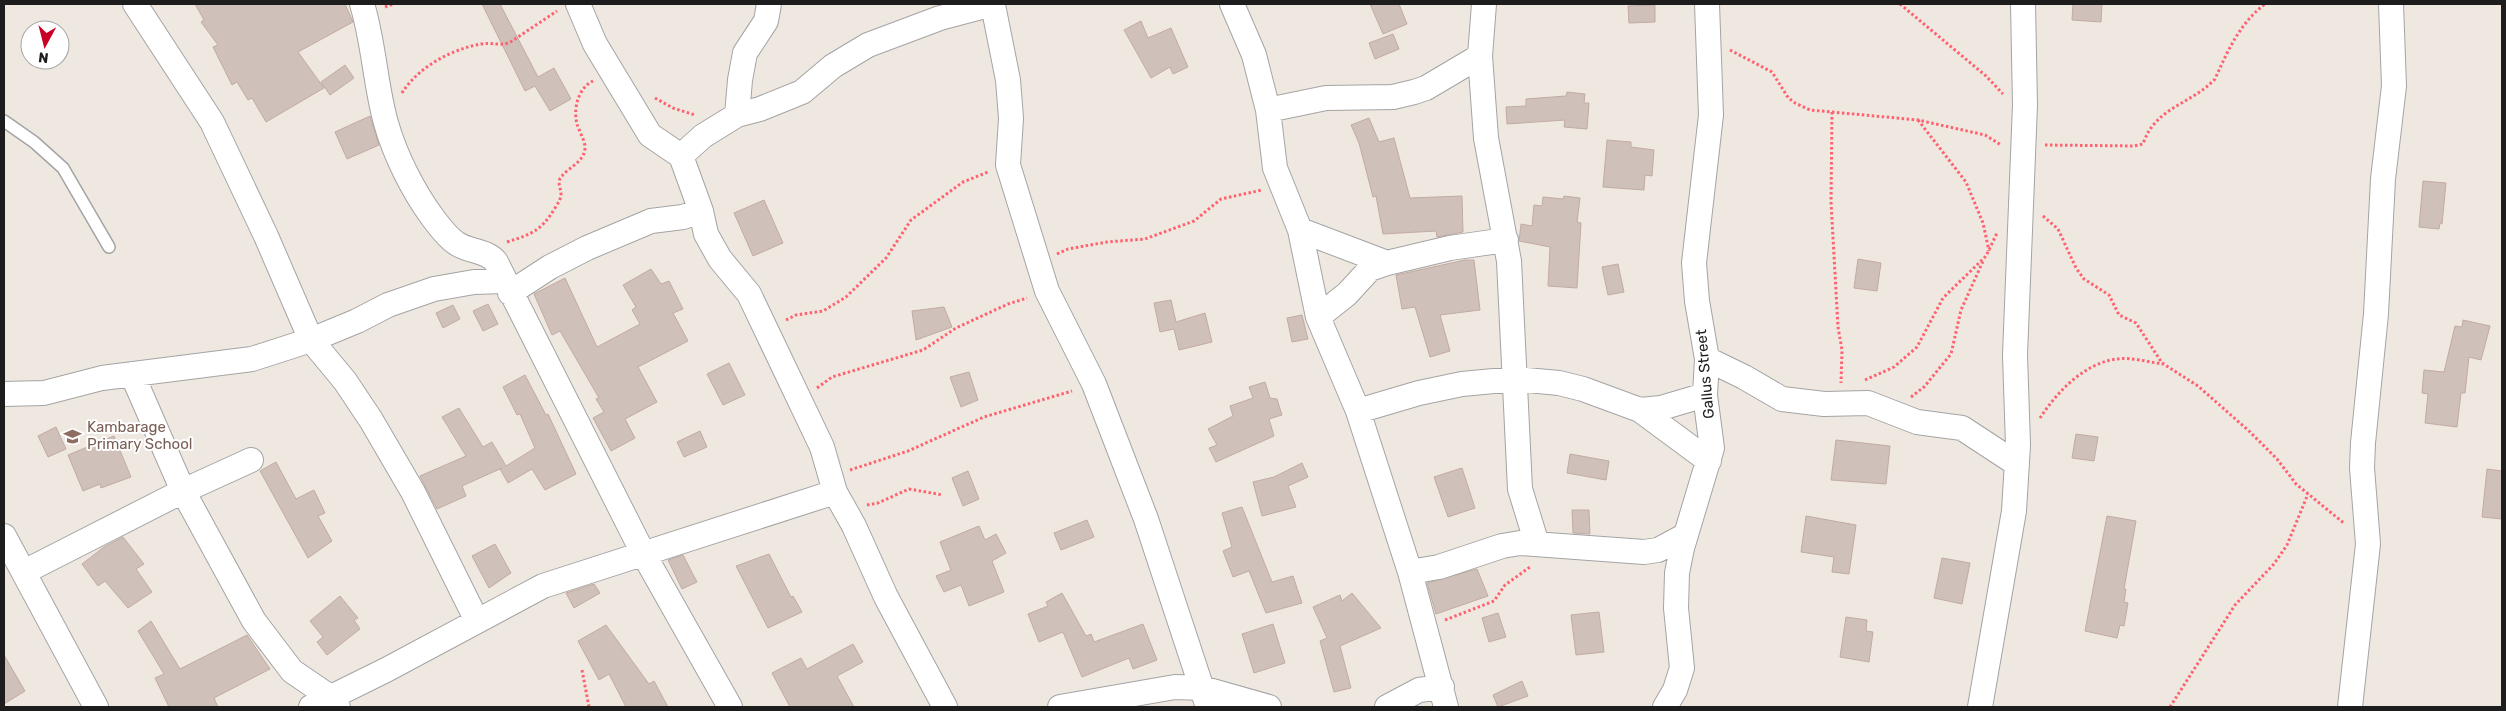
<svg xmlns="http://www.w3.org/2000/svg" width="2506" height="711" font-family="Rubik,sans-serif">
<style>
.building{fill:#cfc0ba;stroke:#c2aba3}
.lines{fill:none;stroke-linecap:round;stroke-linejoin:round}
.service-casing{stroke:#a4a4a4;stroke-width:14}
.minor-casing{stroke:#a4a4a4;stroke-width:26}
.path{stroke:#ff626f;stroke-width:3;stroke-dasharray:2.5 2.5;stroke-linecap:butt}
.service{stroke:#fff;stroke-width:11}
.minor{stroke:#fff;stroke-width:24}
.labels{text-anchor:middle;dominant-baseline:central;stroke-width:4;stroke-linejoin:round;paint-order:stroke}
.street-label{font-size:15px;fill:#1d1d1d;stroke:#fff}
.education-label{font-size:15px;fill:#785e54;stroke:#fff;text-anchor:start}
</style>
<rect width="100%" height="100%" fill="#efe8e1"/>
<path class="building" d="M195,4H345L353,22L298,52L324,88L266,122L252,98L248,100L237,82L232,85L213,47L218,45L201,22L204,20Z
M482,4H500L538,77L554,68L571,99L550,111L535,86L525,91Z
M1370,4H1399L1407,24L1383,34Z
M2073,4H2102L2101,22L2072,20Z
M1655,5V22L1629,23L1628,6Z
M1141,21L1148,38L1171,28L1188,67L1173,74L1170,67L1151,78L1124,30Z
M1393,34L1399,49L1375,59L1369,43Z
M345,65L354,78L330,95L321,82Z
M1567,92L1585,94L1584,103H1589L1587,129L1564,127L1565,120L1507,124L1506,107L1526,106V99L1566,96Z
M370,116L379,145L347,159L335,132Z
M1369,118L1379,142L1394,138L1410,198L1462,196L1463,232L1437,237L1436,231L1383,234L1376,196L1373,197L1359,143L1351,125Z
M1607,140L1631,142V147L1654,150L1652,176L1645,175L1644,190L1603,187Z
M2423,181L2446,183L2442,224L2440,223L2439,229L2419,227Z
M1564,196L1580,198L1577,222L1581,223L1577,288L1548,286L1550,247L1519,241L1521,224L1532,226L1534,205L1542,206L1543,197L1563,199Z
M764,200L783,243L753,256L734,213Z
M1858,259L1881,263L1877,291L1854,288Z
M1465,260H1474L1480,310L1440,315L1450,351L1430,357L1415,307L1402,309L1396,275Z
M1618,264L1624,292L1608,295L1602,267Z
M651,269L661,284L669,281L683,309L673,313L688,341L638,367L657,402L625,419L635,438L611,451L593,418L604,412L596,399L599,398L560,331L552,335L534,294L565,278L597,347L640,324L632,310L636,307L623,285Z
M1171,300L1176,322L1205,313L1212,342L1179,350L1174,329L1160,332L1154,303Z
M488,304L498,324L483,331L473,311Z
M453,305L460,319L443,328L436,313Z
M944,307L952,327L916,340L912,311Z
M1302,315L1308,339L1292,342L1287,318Z
M2463,320L2490,326L2481,360L2469,357L2465,393H2461L2457,427L2425,423L2428,394L2422,393L2424,370L2444,372L2455,326L2462,327Z
M729,363L745,395L723,405L707,374Z
M969,372L978,400L961,407L950,377Z
M525,375L546,415L548,414L576,474L545,490L532,469L508,483L500,469L502,468L462,486L466,496L437,509L420,476L466,456L442,417L459,408L483,447L492,442L506,466L535,448L520,414L517,415L503,387Z
M1265,382L1270,398L1277,399L1282,415L1269,419L1274,436L1216,462L1209,448L1217,445L1208,429L1233,416L1230,406L1253,398L1249,387Z
M56,427L66,449L48,457L38,436Z
M700,431L707,447L684,457L677,442Z
M2076,434L2098,437L2094,461L2072,458Z
M114,436L131,477L101,488L100,484L83,491L68,455Z
M1836,440L1890,446L1886,484L1831,480Z
M1570,454L1609,461L1606,480L1567,473Z
M276,462L296,499L314,490L325,513L318,516L332,541L308,558L260,471Z
M1302,463L1308,477L1288,486L1296,507L1262,516L1253,482L1274,477Z
M1462,468L1475,508L1448,517L1434,477Z
M2487,469L2502,471V519L2482,517Z
M968,471L979,499L963,506L952,478Z
M1242,507L1272,582L1293,576L1302,603L1266,613L1249,571L1233,577L1223,551L1232,547L1222,513Z
M1572,510H1589L1590,534L1573,533Z
M1806,516L1856,525L1849,574L1832,572L1834,557L1801,552Z
M2107,516L2136,521L2124,589H2126L2124,602L2128,603L2124,626L2120,625L2117,638L2085,631Z
M1087,520L1094,537L1061,550L1054,533Z
M979,526L985,540L996,534L1006,553L992,561L1004,592L969,606L961,585L944,592L936,576L951,570L940,542Z
M123,537L144,564L136,569L152,592L128,608L105,581L98,586L82,564L104,547Z
M495,544L511,573L489,588L472,556Z
M769,554L791,597L793,596L802,612L768,628L736,566Z
M683,555L697,582L682,589L668,560Z
M1942,558L1970,563L1962,604L1934,598Z
M1477,569L1488,596L1436,614L1427,583Z
M594,584L600,593L574,608L566,593Z
M1062,593L1086,636L1091,634L1094,642L1143,624L1157,660L1133,669L1129,658L1082,677L1063,632L1039,642L1028,614L1048,606L1046,602Z
M1352,593L1381,628L1340,646L1351,688L1334,692L1320,641L1327,638L1313,607L1340,595L1342,601Z
M340,596L358,618L354,620L360,629L327,655L317,642L323,637L310,621Z
M1599,612L1604,652L1576,655L1571,615Z
M1498,613L1506,637L1489,642L1482,618Z
M1846,617L1867,620L1866,631L1873,632L1869,662L1840,657Z
M151,621L180,669L247,635L270,669L214,698L218,707H169L155,678L164,674L138,631Z
M1273,624L1285,663L1254,673L1242,634Z
M606,625L649,684L654,681L668,707H626L609,674L599,680L578,641Z
M853,644L863,662L837,676L854,707H790L772,673L801,658L807,669Z
M4,655L25,691L4,704Z
M1522,681L1528,696L1498,707L1493,695Z"/>
<g class="lines">
<defs>
<path id="service" d="M4,121L34,142L63,168L109,247"/>
<path id="minor" d="M135,4L212,122L266,236L311,340L345,381L371,420L413,492L477,621
M362,4C374,43 375,84 386,123C395,155 413,191 433,218C439,226 447,237 456,243C468,252 487,250 496,262L643,553L730,707
M1232,4L1254,55L1268,110L1275,168L1300,230L1318,317L1358,411L1410,572L1446,707
M1484,4L1480,56L1486,138L1509,261L1520,489L1537,544
M993,5L1008,80L1011,118L1008,165L1047,291L1094,384L1146,519L1208,707
M1268,110L1326,98L1393,97L1414,92L1426,88L1480,56
M737,115L740,80L745,53L766,21L769,4
M681,156L703,136L737,115L760,109L802,92L833,66L868,45L940,18L993,4
M701,211L706,234L720,259L749,294L822,447L835,492L854,526L886,597L945,707
M1300,230L1387,263
M510,293L550,267L587,248L651,221L683,217L701,211L681,156L650,135L595,44L578,4
M1318,317L1347,294L1370,269L1387,263L1450,248L1506,240
M1707,359L1744,377L1782,399L1824,404L1868,403L1917,422L1962,428L2017,464
M132,374L183,491L254,621L292,671L330,697L338,707
M4,394L44,393L102,378L252,359L311,340L357,321L388,305L434,289L474,282L504,281
M1640,410L1709,461
M1358,411L1419,393L1462,384L1515,379L1559,383L1583,389L1640,410L1661,408L1705,395
M4,536L96,707
M24,572L183,491L251,460
M1410,572L1439,567L1502,546L1520,543L1644,552L1658,550L1686,535
M311,707L386,670L543,586L835,492
M1060,707L1175,687L1202,688L1269,707
M1387,707L1419,690L1442,687
M1665,707L1675,690L1682,668L1676,608L1677,573L1682,548L1712,448L1705,395L1707,359L1697,301L1694,263L1711,115L1707,4
M1980,707L2014,511L2018,445L2015,355L2025,105L2023,4
M2350,707L2368,544L2362,468L2363,443L2376,314L2383,179L2394,86L2391,4"/>
</defs>
<use href="#service" class="service-casing"/>
<use href="#minor" class="minor-casing"/>
<path class="path" d="M1900,4L1986,76L2003,94
M385,7L393,4
M1730,50L1772,72L1787,96L1793,102L1810,110L1918,120L1985,135L2001,145
M402,93C418,67 452,49 481,44C491,42 499,46 509,43L557,11
M655,98L673,108L695,115
M1832,112L1831,202L1838,327L1842,350L1841,383
M1918,120L1966,182L1983,223L1989,251
M2045,145L2134,146L2143,144C2155,107 2192,104 2215,79C2228,50 2240,23 2265,4
M2043,216L2058,229L2076,268L2084,279L2109,295L2119,315L2136,323L2162,363L2198,386L2249,431L2277,459L2296,484L2345,524
M507,242C532,234 541,231 555,208C558,203 561,199 561,194C561,187 556,182 562,176C569,167 586,161 585,146C584,139 579,131 577,124C573,109 578,88 593,81
M1057,254L1068,249L1107,242L1145,239L1194,221L1221,199L1262,190
M786,320L796,315L823,311L846,297L886,258L911,220L963,182L988,172
M1865,380L1894,367L1917,347L1943,298L1986,256L1997,233
M817,388L832,377L923,350L956,328L1008,304L1027,298
M1911,397L1924,387L1951,354L1961,310L1984,259
M2040,418C2057,392 2084,363 2117,359C2131,357 2148,362 2163,364
M850,470L908,451L984,417L1072,391
M867,505L878,503L909,489L943,495
M1445,620L1494,601L1505,585L1530,567
M582,670L589,707
M2170,707L2235,605L2274,564L2287,545L2308,494"/>
<use href="#service" class="service"/>
<use href="#minor" class="minor"/>
</g>
<defs>
<symbol id="school-bare" viewBox="-9 -9 18 18"><path d="M0-5L7-2L0 1L-7-2ZM-4 1L0 2.5L4 1V4Q0 6-4 4Z" fill="#8d6e63" stroke="#fff" stroke-width="2.5" paint-order="stroke"/></symbol>
</defs>
<g fill-rule="evenodd">
<use href="#school-bare" x="60" y="424" width="25" height="25"/>
</g>
<g class="labels">
<g class="street-label">
<text transform="translate(1705 374) rotate(-95)">Gallus Street</text>
</g>
<g class="education-label">
<text x="87" y="427">Kambarage<tspan x="87" dy="17">Primary School</tspan></text>
</g>
</g>
<rect width="2506" height="711" fill="none" stroke="#1d1d1d" stroke-width="10"/>
<g transform="translate(45 45) rotate(187)"><circle r="24" fill="#ffffff" stroke="#a5a5a5"/>
<path d="M0-4L9 19L0 12L-9 19Z" fill="#c90024"/>
<text y="-8" font-size="14" font-weight="bold" text-anchor="middle" fill="#1d1d1d">N</text>
</g>
</svg>
